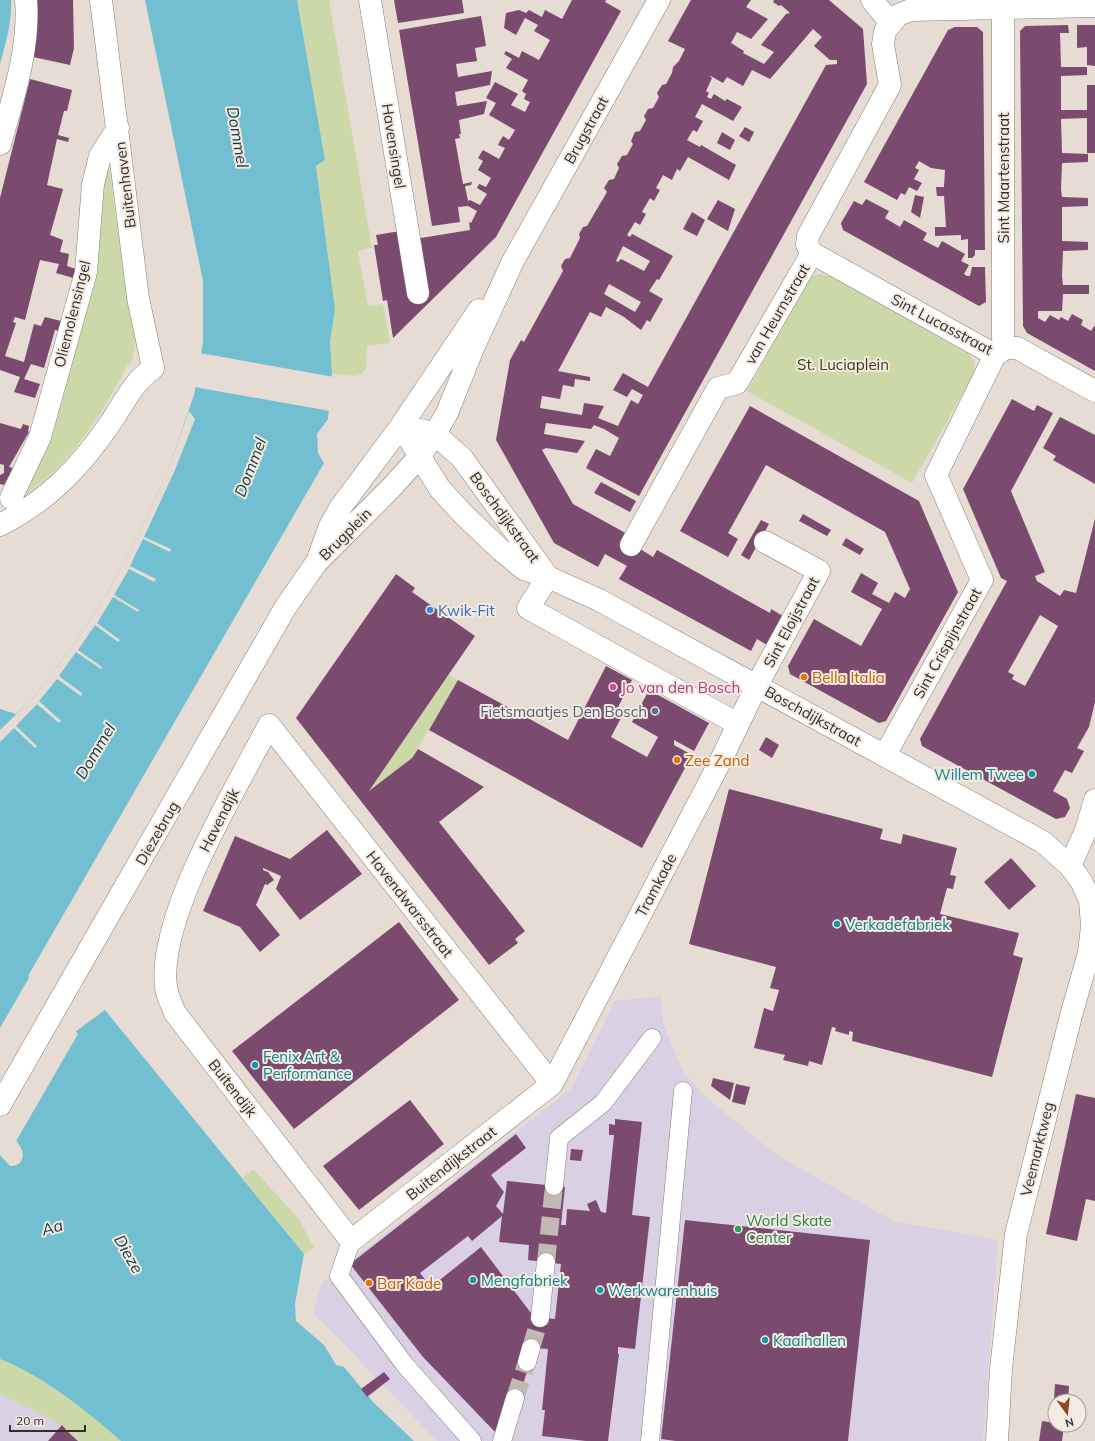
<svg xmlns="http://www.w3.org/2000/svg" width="1095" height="1441" font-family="Mulish,sans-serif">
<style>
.commercial{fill:#dad0e4}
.green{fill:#cdd8a9}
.water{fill:#71bfd0}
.pier{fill:#e6dcd4}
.building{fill:#7a4b6e;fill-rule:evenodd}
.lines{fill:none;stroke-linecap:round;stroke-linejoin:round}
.pedestrian-tunnel{stroke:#c2b9b2;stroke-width:18;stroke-dasharray:18 9;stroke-linecap:butt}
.pedestrian-casing{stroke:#877e77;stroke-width:19}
.minor-casing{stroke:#877e77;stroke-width:23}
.tertiary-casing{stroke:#877e77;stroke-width:23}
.pedestrian{stroke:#fff;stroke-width:18}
.minor{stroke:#fff;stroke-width:22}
.tertiary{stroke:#fff;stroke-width:22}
.shop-dot{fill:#3f7fe0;stroke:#f3eae1;stroke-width:1.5}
.food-dot{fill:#e8710a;stroke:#f3eae1;stroke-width:1.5}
.hotel-dot{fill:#d1479c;stroke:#f3eae1;stroke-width:1.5}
.service-dot{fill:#5c6f8a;stroke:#f3eae1;stroke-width:1.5}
.culture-dot{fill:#0f9aa8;stroke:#f3eae1;stroke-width:1.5}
.leisure-dot{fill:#2e9e5b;stroke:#f3eae1;stroke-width:1.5}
.labels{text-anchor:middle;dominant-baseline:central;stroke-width:4;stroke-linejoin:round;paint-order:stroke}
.street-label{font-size:15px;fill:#322e2b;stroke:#f3eae1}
.park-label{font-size:15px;fill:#353d10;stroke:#f3eae1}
.shop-label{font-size:15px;fill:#366cbe;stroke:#f3eae1;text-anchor:start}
.food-label{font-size:15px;fill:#c56008;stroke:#f3eae1;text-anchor:start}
.hotel-label{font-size:15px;fill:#b23c85;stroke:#f3eae1;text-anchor:start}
.service-label{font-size:15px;fill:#4e5e75;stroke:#f3eae1;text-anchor:end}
.culture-label{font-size:15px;fill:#0d838f;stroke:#f3eae1;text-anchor:start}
.leisure-label{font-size:15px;fill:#27864d;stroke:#f3eae1;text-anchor:start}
.water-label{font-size:16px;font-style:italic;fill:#10363d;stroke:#f3eae1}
</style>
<rect width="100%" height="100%" fill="#e6dcd4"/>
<path class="commercial" d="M661,996L663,1024L684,1073L707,1098L777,1155L893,1221L998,1240L983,1441H437L313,1312L322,1283L571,1089L615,1001Z
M0,1394L55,1421L80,1441H0Z"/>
<path class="green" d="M297,0H329L372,248L358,251L368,306L383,304L390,343L367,346L366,367L362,374L355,376L332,374L330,342L335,309L316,165L325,160Z
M108,160L128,306C141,320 135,345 132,362L127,366C100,418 69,467 19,499L99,186Z
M819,274L830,276L967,353C976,361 976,367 972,377L912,483L747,391L806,284L811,277Z
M449,675L458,680L412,758L369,791Z
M252,1170H254L299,1219L314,1248L304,1254L243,1178Z
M0,1359C45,1377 84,1409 121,1441H80L55,1421L0,1394Z"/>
<path class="water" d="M0,0H11C12,21 6,43 0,64Z
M145,0H297L325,160L316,166L335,309L330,342L332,374L328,419L317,434L318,453L324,463L28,976L75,1032L105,1010L304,1254L295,1304L296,1321L324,1345L336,1365L344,1367L373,1402L414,1441H121C84,1409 45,1377 0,1359V1155L10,1166C15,1166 19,1165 21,1161C29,1148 8,1133 0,1124V709L16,714L32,699L51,675L90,621L107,593L138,536L168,470L194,395L203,342V281Z"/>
<path class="pier" d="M200,353L334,377L330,411L194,387Z
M189,411L195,419L175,470L144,537L171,549L170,552L143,539L130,566L156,579L154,582L129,569L114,595L139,610L138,612L113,597L97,623L120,640L118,642L95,625L78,650L102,667L101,669L76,652L59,676L82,693L81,696L57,679L39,701L61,721L59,723L37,704L16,726L37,746L35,748L14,728L0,742V730L32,699L51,675L90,621L107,593L138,536L168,470Z
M30,976L78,1034L15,1143L0,1127V1028Z"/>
<path class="building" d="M36,0H73L74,48L70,65L33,57Z
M394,0H462L464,13L398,23Z
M572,0H606L605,2L621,11L496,237L393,338L387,300L383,301L374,245H378L376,235L413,229L415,239L470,230L469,222L471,223L477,211L468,206L458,207L460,222L432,226L399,30L481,16L486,46L475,48L477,61L456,64L458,77L492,71L490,85L455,92L457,106L487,101L484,114L459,120L461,134H459L460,138L455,139L463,184L472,182L471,185L465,186L468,201L470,200L480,205L487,194L477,188L479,184L486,187L491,178L478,170L483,161L478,158L483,150L499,159L505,148L498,145L500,141L503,136L509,140L515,130L489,115L496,103L486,98L495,82L518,94L511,105L525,112L530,102L524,99L526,94L522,91L528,80L506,68L512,59L504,54L506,51L519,58L522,51L539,60L550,40L534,31L538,25L525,18L516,35L504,28L506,13L519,10L526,13L529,10L542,17L545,10L562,19Z
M691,0H751L746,7L768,19L751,39L737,32L731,43L744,51L743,53L764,64L774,52L761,45L786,14L790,13L781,5L779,6L773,2L774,0H829L863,29L867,84L639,496L586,468L596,449L610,456L619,438L604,429L594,425L591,429L546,423L544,434L585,441L577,453L546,448L542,450L573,504L629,535L637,547L653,557L657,550L770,613L771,609L783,616L767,645L757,639L751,651L619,579L627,566L605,554L598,567L554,543L496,440L510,360L521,340L524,342L563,271L561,266L565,259L570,258L580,238L579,234L583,227L587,226L607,192L604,188L609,180L614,179L619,168L617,164L622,156L627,155L633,144L631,141L635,132L640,131L646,120L644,116L648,109L653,108L659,97L657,93L662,85L666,84L672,73L673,67L679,61L685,49L668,41ZM813,29L822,37L814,46L830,60H837V64L826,65L648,387L623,373L613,390L627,397L632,389L643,395L638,404L631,400L618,426L598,418L604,406L584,403L582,415L540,408L542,396L560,399L563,385L574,387L575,379L590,381V377L558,371L590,312L601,317L606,307L624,317L641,330L647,320L650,322L663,299L649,291L657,279L659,280L673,256L636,236L632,234L630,237L627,235L635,222L640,225L646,214L642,212L650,198L654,201L660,190L656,188L663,175L672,180L677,169L680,171L688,157L729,180L736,165L701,145L700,147L687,140L693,130L697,132L703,121L695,117L702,104L733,121L742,107L727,99L725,101L714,94L711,99L707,97L709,93L706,91L712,78L709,75L723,83L727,77L743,86L752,70L770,79ZM623,246L650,261L644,271L621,259L618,262L616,261ZM609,284L641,302L635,312L604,294Z
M1068,25L1069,33H1060L1061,67H1087V75L1061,76V110H1087V85H1095V153H1087V118L1061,119L1062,153L1088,154V162L1062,163L1061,189L1062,197L1088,198V206L1062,207V241L1088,242V250L1063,251L1062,276L1063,285H1089V294H1063L1062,311H1038V318L1045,322L1050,315L1059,320L1061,317L1068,321L1072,314L1083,320L1081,325L1091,331L1094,326L1095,327V371L1027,333L1023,326L1020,31L1025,26Z
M1077,25H1095V66L1087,65V47L1077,48Z
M955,27H977L983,32L985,250H975V255L972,258H968V239L961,240V235L935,236V227H946L944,196H937L936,187H944L945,170L931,168L919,161L915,168L919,170L914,179L922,183L917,191L909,187L905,195L901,193L897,200L864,182L948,30Z
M30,79L72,90L67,111H64L58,135L69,138L68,142L57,139L47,185L63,189L50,235L63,240L60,252L69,254L67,266L79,270L77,279L56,273L59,264L40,260L25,320L15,317L13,322L16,323L5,356L24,362L34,324L41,326L45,317L65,322L62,332L55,330L44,368L31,364L24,379L40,384L35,398L14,392L20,377L0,370V198Z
M745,127L754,132L749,142L739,136Z
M722,132L735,140L730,150L717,143Z
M915,195L924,197L920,218L911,212Z
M866,199L889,211L885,218L900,227L904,220L927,233L923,240L938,248L942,241L965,254L961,261L969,265L964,274L967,276H970L972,267H985L986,302L979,306L843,230L841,223L854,201L862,205Z
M718,200L735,209L728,231L707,219Z
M692,212L705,220L697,236L683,229Z
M1012,399L1034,411L1037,405L1053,413L1011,491L1045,572L1035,576L1037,581L1060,596L1064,590L1076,593L1095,519V702L1089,727L1077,748L1084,751L1072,773L1065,770L1053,791L1067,799L1070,808L1065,817L1056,819L922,746L920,739L1007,581L1001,578L963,489ZM1040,615L1058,626L1025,686L1012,679L1014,675L1008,672Z
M750,406L919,501L958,592L886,721L879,723L790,674L788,666L814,619L861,646L882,609L851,592L861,573L878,583L872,594L889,603L895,592L905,598L910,589L885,532L766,465L728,533L738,539L728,557L680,531Z
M1060,417L1095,435V484L1053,460L1056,456L1043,448Z
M0,423L21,429L23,424L29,426L28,431L29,432L9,467L13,468L4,485L0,484V475L4,473V465L0,464Z
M601,482L636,501L630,512L594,493Z
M803,514L831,530L827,536L799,521Z
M761,520L769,524L749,560L741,555Z
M846,538L864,549L860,555L842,545Z
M396,574L415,588L412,592L475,636L369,791L412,758L418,749L484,787L439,822L525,931L515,939L518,943L489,965L296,718Z
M606,666L632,680L615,713L622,716L611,737L647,757L658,737L632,722L649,690L709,723L694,751L674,740V745L692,755L642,848L429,730L458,680L568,740Z
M766,737L779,745L772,758L759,750Z
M729,789L883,829L880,839L901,844L903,834L957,848L950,875L956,876L953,889L947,888L940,914L1019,933L1013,955L1023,958L992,1077L852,1041L853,1032L849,1031V1035L835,1031L836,1028L832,1027L822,1065L809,1061L808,1066L783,1060L785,1055L754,1048L764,1008L773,1011L779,990L770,988L776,967L689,944Z
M327,830L362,874L300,920L276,889L281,876L263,868V870L268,872L274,880L267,885L265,884L256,905L280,935L260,952L240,927L203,911L235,836L290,859Z
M1011,858L1036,886L1009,910L984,882Z
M399,922L459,1000L294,1129L232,1051Z
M713,1078L734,1083L730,1100L711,1086Z
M736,1084L750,1087L745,1105L732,1102Z
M1076,1094L1095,1098V1201L1086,1199L1077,1241L1046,1234Z
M410,1100L444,1144L359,1210L323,1166Z
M615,1119L642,1122L632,1215L650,1217L635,1349L618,1347V1354H619L608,1441H586L542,1436L545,1410H542L548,1349L524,1347L530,1363L518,1399L496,1433L423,1357L350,1264L516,1134L526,1148L491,1175L504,1192L496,1206L503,1214L507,1181L565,1187L561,1225H566L567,1209L590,1211L587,1204L596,1200L601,1212L606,1213L614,1135H609V1124L615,1125ZM502,1216L499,1242L529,1245L528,1260L561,1264L555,1319L534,1317L481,1247L431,1287L420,1273L468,1236L472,1241Z
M571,1149L583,1150L581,1161L570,1160Z
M685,1220L870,1240L848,1441H676L661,1439Z
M384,1372L390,1379L367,1397L361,1389Z
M1055,1384L1069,1386L1068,1401H1054Z
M1042,1421L1055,1423V1425H1064L1062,1441H1039Z
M62,1425L67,1431L78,1441H48Z"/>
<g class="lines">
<path class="pedestrian-tunnel" d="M546,1262L554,1186
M531,1348L540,1318
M515,1398L527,1362"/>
<defs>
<path id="pedestrian" d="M554,1186L559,1138L603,1103L652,1038
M351,1241L339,1276L405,1365L472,1441
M540,1318L546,1262
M527,1362L531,1348
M502,1441L515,1398
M650,1441L683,1091"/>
<path id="minor" d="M370,0L418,293
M872,0L890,22
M1003,8V338L1006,348
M0,144C13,98 30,48 26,0
M812,253L995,355L1006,348H1017L1095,391
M11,498L40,437L86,272L93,184L100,156L118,128
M0,525C48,500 78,470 109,425C124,404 131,384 153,368L138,298L101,0
M631,545L718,388L737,383L812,253L807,245L808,236L890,85L883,44L885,31L898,15L911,10L1095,6
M548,577L528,608L738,724
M885,755L982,580L936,475L995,355
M1070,866L1086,830L1095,800
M552,1084L269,725C236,789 157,917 166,987C167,996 172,1005 175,1013L351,1241L552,1084L720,762L757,685L819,571L765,542"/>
<path id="tertiary" d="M401,426L440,489L464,515L502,551L524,569L548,577L599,600L1043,842L1070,866L1081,881L1090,900L1092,926L1089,953L1072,1012L1016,1234L1001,1369L997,1441
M420,430L435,434L462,458L548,577
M319,556L330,526L340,508L401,426L479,310
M0,1105L285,608L316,563L391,488L419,457L435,434L447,413L474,346L513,261L659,0"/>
</defs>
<use href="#pedestrian" class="pedestrian-casing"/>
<use href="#minor" class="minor-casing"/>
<use href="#tertiary" class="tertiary-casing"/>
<use href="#pedestrian" class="pedestrian"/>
<use href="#minor" class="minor"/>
<use href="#tertiary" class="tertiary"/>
</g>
<circle class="shop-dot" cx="430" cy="610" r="4"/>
<g class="food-dot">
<circle cx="804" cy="677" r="4"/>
<circle cx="677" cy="760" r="4"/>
<circle cx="369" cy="1283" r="4"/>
</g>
<circle class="hotel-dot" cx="613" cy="687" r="4"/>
<circle class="service-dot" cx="655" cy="711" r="4"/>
<g class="culture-dot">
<circle cx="1032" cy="774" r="4"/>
<circle cx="837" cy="924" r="4"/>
<circle cx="255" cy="1065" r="4"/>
<circle cx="473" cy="1280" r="4"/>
<circle cx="600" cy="1290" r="4"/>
<circle cx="765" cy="1340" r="4"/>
</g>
<circle class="leisure-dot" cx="738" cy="1229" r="4"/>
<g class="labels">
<g class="street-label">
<text transform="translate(586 130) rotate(-61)">Brugstraat</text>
<text transform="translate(394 146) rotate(81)">Havensingel</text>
<text transform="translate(1003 178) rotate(-90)">Sint Maartenstraat</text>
<text transform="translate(125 185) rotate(-97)">Buitenhaven</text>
<text transform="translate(72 314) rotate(-76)">Oliemolensingel</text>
<text transform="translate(777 314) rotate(-60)">van Heurnstraat</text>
<text transform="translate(942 324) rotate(28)">Sint Lucasstraat</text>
<text transform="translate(505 517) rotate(54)">Boschdijkstraat</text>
<text transform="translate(345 534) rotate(-45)">Brugplein</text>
<text transform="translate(791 622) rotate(-62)">Sint Eloijstraat</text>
<text transform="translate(947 643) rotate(-61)">Sint Crispijnstraat</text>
<text transform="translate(813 716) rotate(29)">Boschdijkstraat</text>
<text transform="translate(219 820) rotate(-63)">Havendijk</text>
<text transform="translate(157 833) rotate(-60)">Diezebrug</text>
<text transform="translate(656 885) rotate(-62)">Tramkade</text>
<text transform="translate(410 904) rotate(52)">Havendwarsstraat</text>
<text transform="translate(233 1088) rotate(52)">Buitendijk</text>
<text transform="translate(1037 1149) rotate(-76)">Veemarktweg</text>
<text transform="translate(451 1163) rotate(-38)">Buitendijkstraat</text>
</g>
<g class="park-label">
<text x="843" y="364">St. Luciaplein</text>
</g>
<g class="shop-label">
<text x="438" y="610">Kwik-Fit</text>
</g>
<g class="food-label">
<text x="812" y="677">Bella Italia</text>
<text x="685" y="760">Zee Zand</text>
<text x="377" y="1283">Bar Kade</text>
</g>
<g class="hotel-label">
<text x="621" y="687">Jo van den Bosch</text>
</g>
<g class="service-label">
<text x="647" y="711">Fietsmaatjes Den Bosch</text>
</g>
<g class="culture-label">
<text x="1024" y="774" text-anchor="end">Willem Twee</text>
<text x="845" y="924">Verkadefabriek</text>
<text x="263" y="1056">Fenix Art &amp;<tspan x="263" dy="17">Performance</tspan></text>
<text x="481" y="1280">Mengfabriek</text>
<text x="608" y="1290">Werkwarenhuis</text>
<text x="773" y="1340">Kaaihallen</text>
</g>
<g class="leisure-label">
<text x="746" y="1220">World Skate<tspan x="746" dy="17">Center</tspan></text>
</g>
<g class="water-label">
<text transform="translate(238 137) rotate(80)">Dommel</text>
<text transform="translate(250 467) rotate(-69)">Dommel</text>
<text transform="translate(95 751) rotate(-59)">Dommel</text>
<text transform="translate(52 1227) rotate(-16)">Aa</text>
<text transform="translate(129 1254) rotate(60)">Dieze</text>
</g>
</g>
<g transform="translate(1067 1413) rotate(165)"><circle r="19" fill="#f3eae1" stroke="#a69f98"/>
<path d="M0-3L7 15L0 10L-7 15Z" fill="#8f4824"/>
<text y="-6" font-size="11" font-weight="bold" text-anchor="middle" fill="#322e2b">N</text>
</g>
<path d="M10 1425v6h75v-6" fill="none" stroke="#322e2b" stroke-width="2"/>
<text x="16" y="1425" font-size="12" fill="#322e2b" stroke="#f3eae1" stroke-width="3" paint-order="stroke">20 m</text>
</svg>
